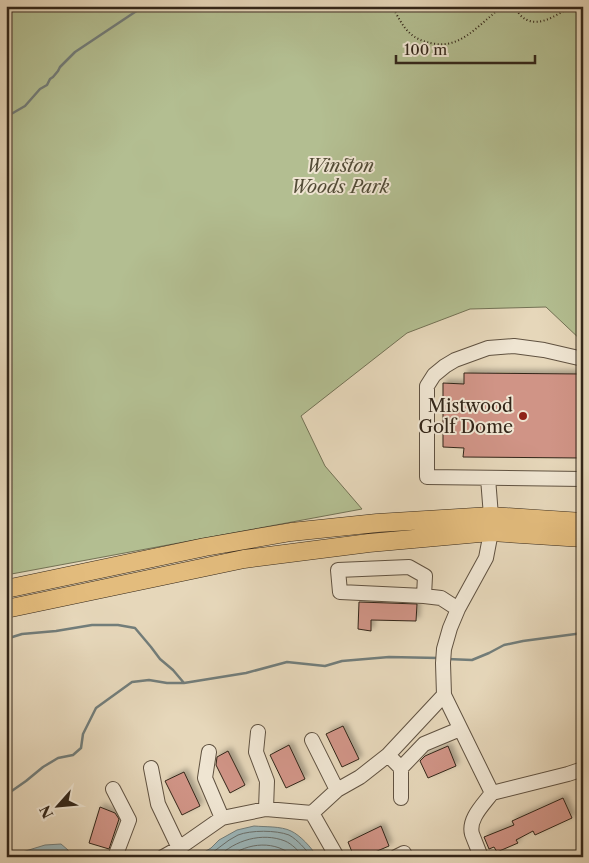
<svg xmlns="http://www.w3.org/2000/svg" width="589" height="863" font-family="'Libre Caslon Text',serif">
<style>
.green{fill:#b3be91;stroke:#737255}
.water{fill:#9cb7bb;stroke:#727d7a}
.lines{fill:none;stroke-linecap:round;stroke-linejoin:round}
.shore{stroke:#686e6a;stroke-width:1}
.stream{stroke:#727d7a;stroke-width:2.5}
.building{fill:#d09486;stroke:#332619;filter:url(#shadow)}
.minor-casing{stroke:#605241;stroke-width:16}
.major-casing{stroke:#332619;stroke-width:19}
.path{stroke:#332619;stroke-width:2;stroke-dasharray:1 2.5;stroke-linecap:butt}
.minor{stroke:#efe5d2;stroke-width:14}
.major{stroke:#e3bc7d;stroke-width:18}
.poi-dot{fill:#8f2418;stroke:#efe5d2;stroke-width:2}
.labels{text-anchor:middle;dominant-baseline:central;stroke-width:4;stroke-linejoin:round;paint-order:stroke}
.park-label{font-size:18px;font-style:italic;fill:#534c37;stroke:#efe5d2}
.poi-label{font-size:18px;fill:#332619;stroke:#efe5d2;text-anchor:end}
</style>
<defs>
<filter id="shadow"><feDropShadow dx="3.5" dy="-3.5" stdDeviation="2.5" flood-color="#0004"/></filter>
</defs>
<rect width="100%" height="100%" fill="#e6d7ba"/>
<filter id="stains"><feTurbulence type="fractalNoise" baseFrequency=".004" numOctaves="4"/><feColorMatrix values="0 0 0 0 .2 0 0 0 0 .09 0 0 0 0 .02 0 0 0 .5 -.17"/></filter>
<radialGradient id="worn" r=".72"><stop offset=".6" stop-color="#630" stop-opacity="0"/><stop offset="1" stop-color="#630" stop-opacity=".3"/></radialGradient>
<path class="green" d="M6,6H583V342L546,307L470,309L407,333L301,416L325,466L362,509L6,575Z"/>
<path class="water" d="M254,826C265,827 281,826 291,831C300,835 312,848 317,857H196L211,848L219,840L237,830Z
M61,844L68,850L69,857H6L45,845Z"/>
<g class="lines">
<path class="shore" d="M205,857C217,851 225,841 238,835C251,830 276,830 289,835C298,840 305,849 312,857
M218,857C235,840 262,832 285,841C292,844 299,851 303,857
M229,857C248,842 276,840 294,857"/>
<path class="stream" d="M6,117L25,106L40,89L47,85L50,79L53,77L58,71L60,67L75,52L144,6
M6,639L22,634L56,631L92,625H118L135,628L151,647L160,659L173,670L184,683
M447,659L472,660L489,653L504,645L523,641L583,633
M6,795L26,781L43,767L58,758L73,755L81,748L83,734L96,708L132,682L149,680L167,683H184L246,673L287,662L325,666L342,661L389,657L439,658"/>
</g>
<path class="building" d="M464,373L583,374V458L463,457L464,448L443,447V383L464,384Z
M359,602L417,604L416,621L371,620V631L358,629Z
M343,726L359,759L342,767L326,734Z
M289,745L305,779L286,788L270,755Z
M448,746L456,766L428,778L420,761L425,756Z
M228,751L245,785L230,793L216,765L217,757Z
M184,772L200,806L182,815L165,781Z
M563,798L572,818L535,835L533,831L516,840L518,843L497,852L494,847L489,849L484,837L514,825L512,821Z
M100,807L115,813L119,819L109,849L89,843Z
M381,826L389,846L363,857H354L348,842Z"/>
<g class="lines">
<defs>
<path id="minor" d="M583,359L544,350L514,346L488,348L455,360L445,366L434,375L427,386V477L583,479
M488,478L491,516
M491,532L486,558L458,609L450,628L444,649L443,663L444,695L492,793
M424,596L425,576L409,567L338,570L340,592L424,596L441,598L458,609
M258,732L256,752L267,781L266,809
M312,740L337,790
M209,752L205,778L222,818
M388,755L401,768L424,744L460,729
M151,768L158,804L179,848
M401,768V798
M113,789L129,820L115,857
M312,813L337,857
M163,857L179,848L222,818L266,809L312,813L337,790L360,777L388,755L444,695
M396,857L404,853
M481,857C478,849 475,842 472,834C468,819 483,805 492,793L568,774L583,769"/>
<path id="major" d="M6,589L205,547L291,532L377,523L491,516L583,522
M6,609L244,559L369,543L491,532L583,538"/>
</defs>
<use href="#minor" class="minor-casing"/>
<use href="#major" class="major-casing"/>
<path class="path" d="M392,6C404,28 409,40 436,44C459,47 475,29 492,15C496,11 502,7 509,7C515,7 517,11 520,15C536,31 556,15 572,6"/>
<use href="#minor" class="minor"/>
<use href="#major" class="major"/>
</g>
<circle class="poi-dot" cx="523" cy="416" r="5"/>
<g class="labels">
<g class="park-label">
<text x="340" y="166">Winston<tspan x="340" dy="21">Woods Park</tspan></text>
</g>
<g class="poi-label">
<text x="513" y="406">Mistwood<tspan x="513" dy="21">Golf Dome</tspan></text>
</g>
</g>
<rect width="589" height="863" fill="none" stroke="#e6d7ba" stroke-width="25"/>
<rect x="8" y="8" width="574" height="848" fill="none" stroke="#332619" stroke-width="2.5"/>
<rect x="12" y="12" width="564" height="838" fill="none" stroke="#332619"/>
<g transform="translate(58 806) rotate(243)" stroke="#efe5d2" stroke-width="4" paint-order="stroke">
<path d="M0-4L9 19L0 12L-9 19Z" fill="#332619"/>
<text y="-8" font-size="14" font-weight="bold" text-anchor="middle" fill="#332619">N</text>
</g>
<path d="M396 55v8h139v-8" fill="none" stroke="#332619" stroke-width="2.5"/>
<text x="404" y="55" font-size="15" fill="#332619" stroke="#efe5d2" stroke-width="4" paint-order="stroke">100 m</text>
<rect width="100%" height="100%" filter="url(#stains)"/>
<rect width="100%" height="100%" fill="url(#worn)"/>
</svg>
